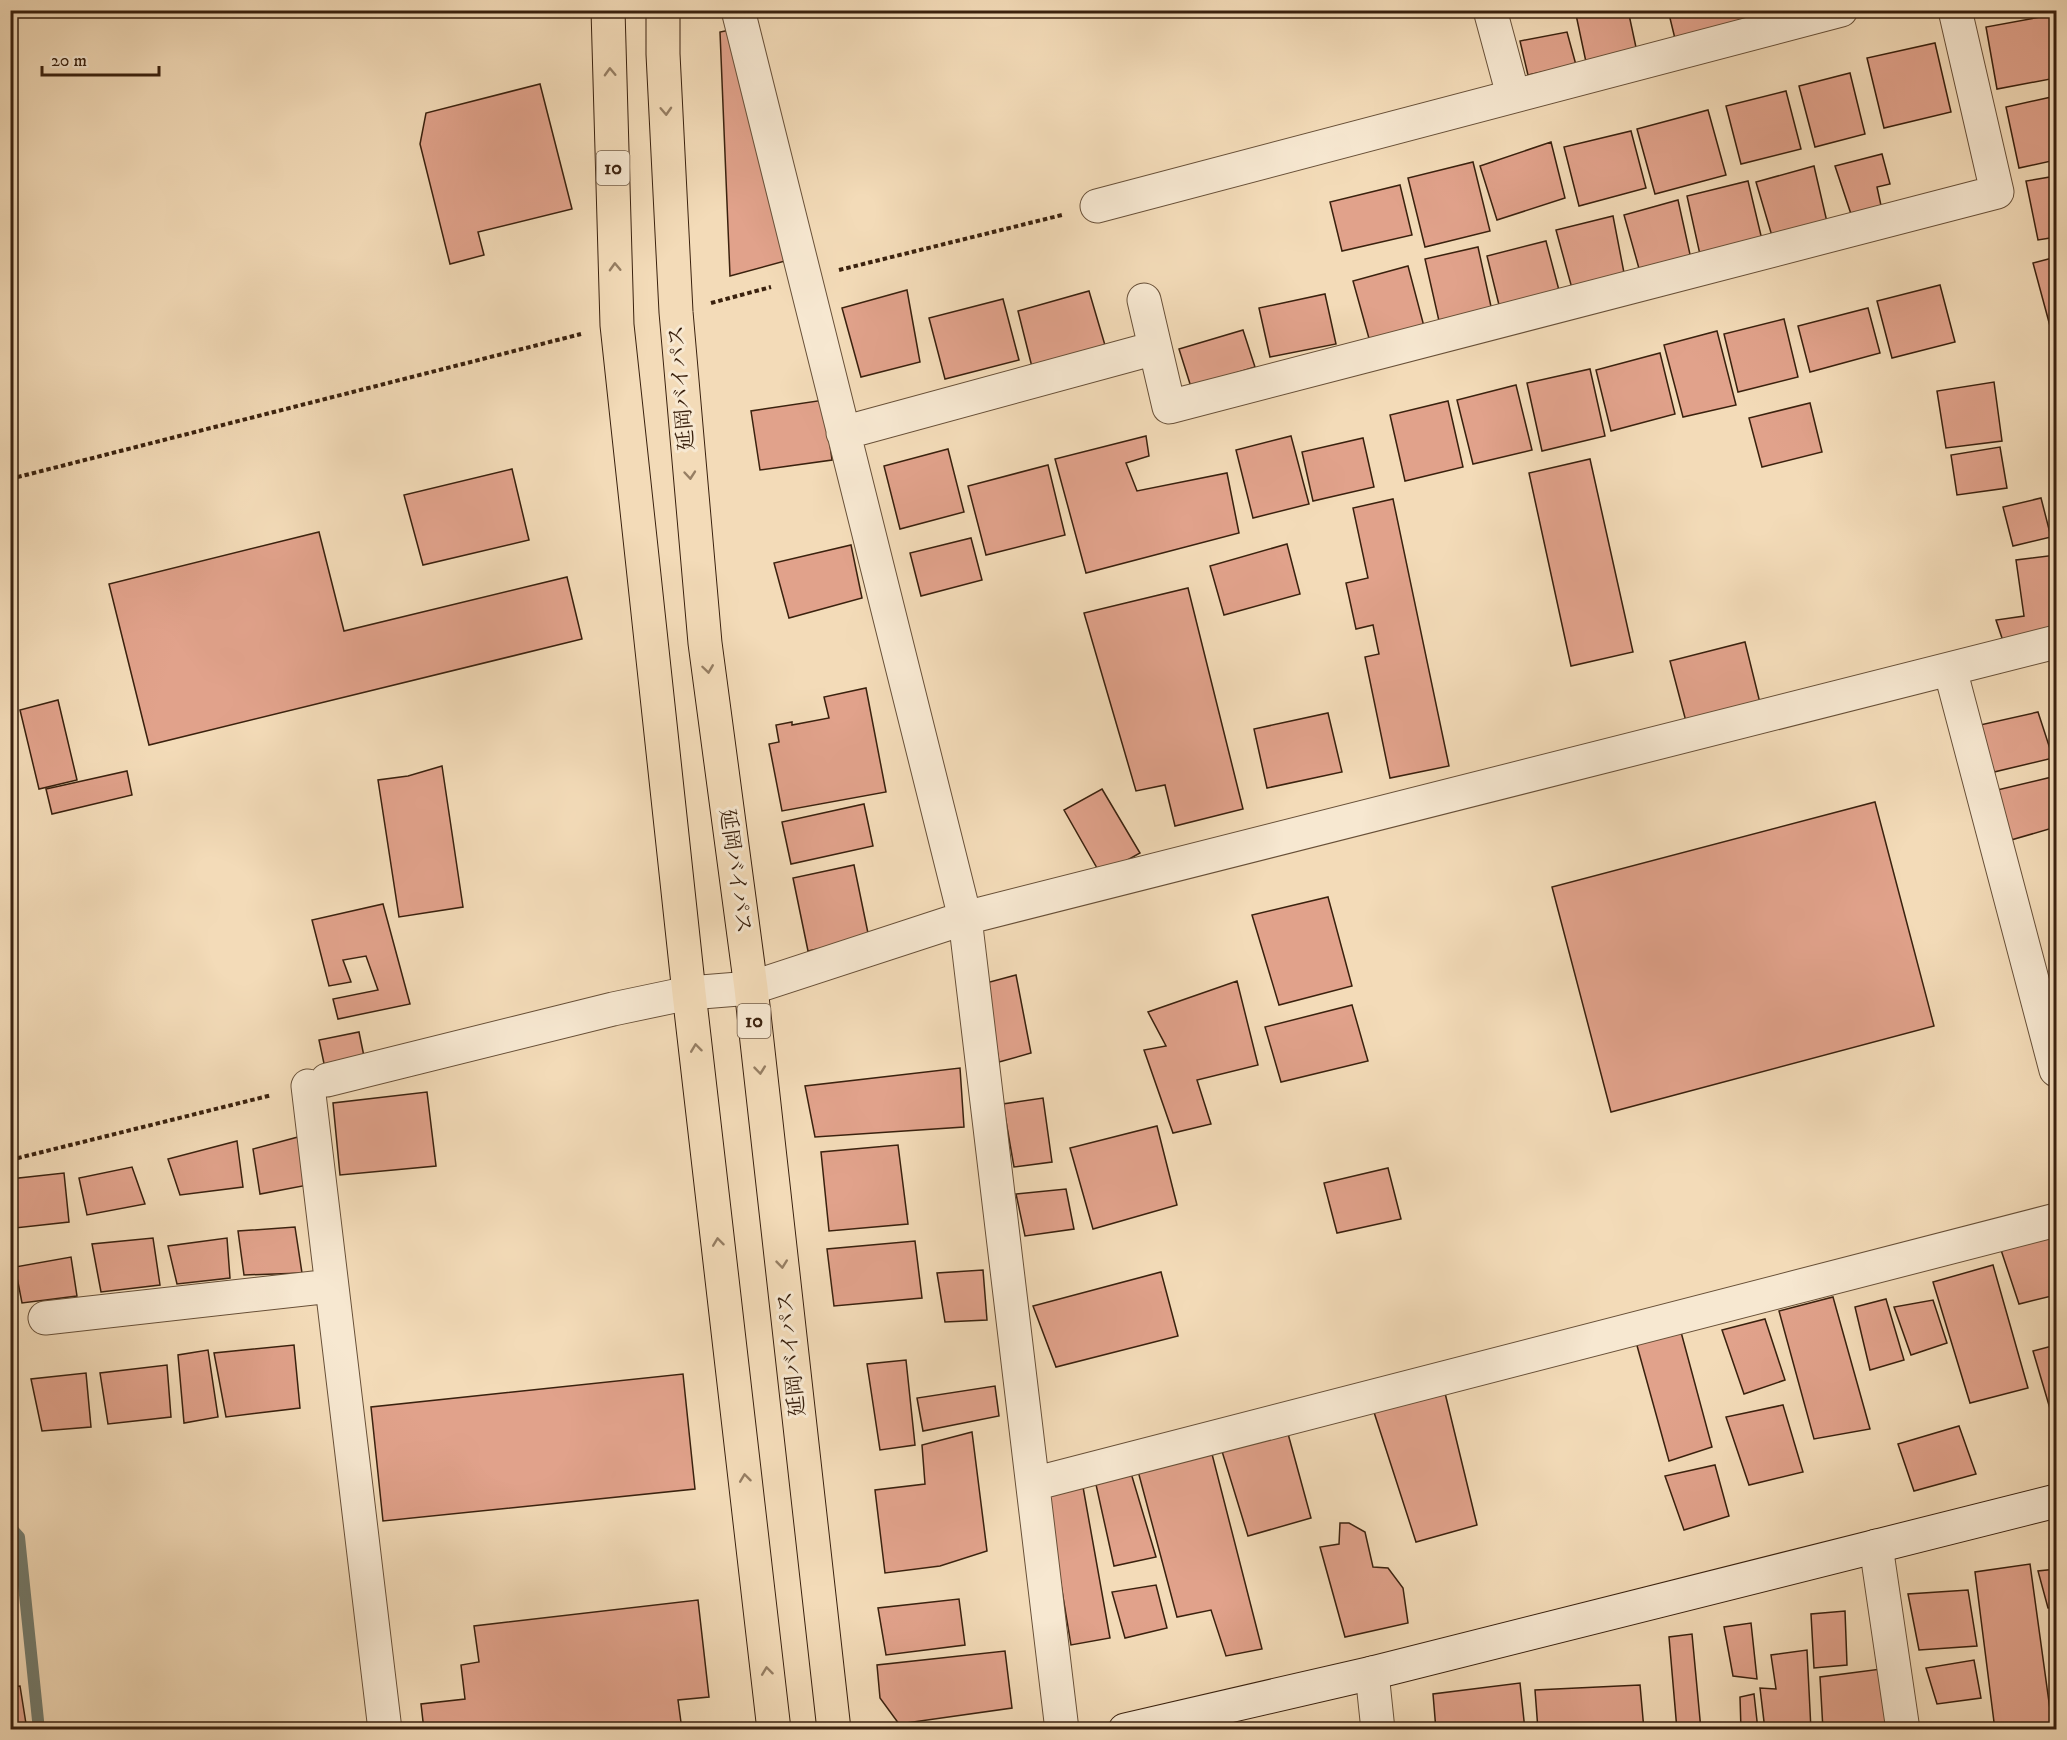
<svg xmlns="http://www.w3.org/2000/svg" width="2067" height="1740" font-family="'IM FELL DW Pica','Noto Serif JP',serif">
<style>
.lines{fill:none;stroke-linecap:round;stroke-linejoin:round}
.stream{stroke:#747d6f;stroke-width:12}
.building{fill:#e1a28b;stroke:#3a210e;stroke-width:1.5}
.street-casing{stroke:#685038;stroke-width:35}
.secondary-casing{stroke:#3a210e;stroke-width:35}
.highway-casing{stroke:#3a210e;stroke-width:35}
.path{stroke:#3a210e;stroke-width:4;stroke-dasharray:4.5 3;stroke-linecap:butt}
.street{stroke:#f7e8d1;stroke-width:33}
.secondary{stroke:#f7e8d1;stroke-width:33}
.highway{stroke:#f3dbb8;stroke-width:33}
.oneway{stroke:#967e63}
.labels{text-anchor:middle;dominant-baseline:central;stroke-width:6;stroke-linejoin:round;paint-order:stroke}
.shield{fill:#f7e8d1;stroke:#735d48;stroke-width:1.5}
.shield-label{font-size:20px;font-weight:bold;fill:#3a210e}
.street-label{font-size:21px;fill:#3a210e;stroke:#f7e8d1}
</style>
<rect width="100%" height="100%" fill="#f3dbb8"/>
<filter id="stains"><feTurbulence type="fractalNoise" baseFrequency=".00333" numOctaves="4"/><feColorMatrix values="0 0 0 0 .2 0 0 0 0 .09 0 0 0 0 .02 0 0 0 .5 -.17"/></filter>
<radialGradient id="worn" r=".72"><stop offset=".6" stop-color="#630" stop-opacity="0"/><stop offset="1" stop-color="#630" stop-opacity=".3"/></radialGradient>
<g class="lines">
<path class="stream" d="M10,1527L19,1537L39,1730"/>
</g>
<path class="building" d="M1575,10H1628L1637,52L1586,62Z
M1668,10H1744L1749,33L1678,51Z
M2051,15L2056,43V78L1997,89L1986,27Z
M730,30L785,261L730,276L720,32Z
M1567,32L1576,65L1528,75L1520,41Z
M1935,43L1951,112L1884,128L1867,58Z
M1850,73L1865,134L1815,147L1799,86Z
M540,84L572,209L478,232L484,255L450,264L420,144L426,113Z
M1786,91L1801,149L1741,164L1726,106Z
M2056,96V160L2019,168L2006,107Z
M1708,110L1726,175L1655,194L1637,129Z
M1631,131L1646,188L1579,206L1564,147Z
M1551,142L1565,198L1497,220L1480,166Z
M1882,154L1890,184L1877,187L1882,210L1852,217L1835,166Z
M1473,162L1490,231L1425,247L1408,178Z
M1814,166L1827,222L1772,236L1756,182Z
M2056,176V237L2038,240L2026,181Z
M1748,181L1763,244L1701,259L1687,196Z
M1400,185L1412,235L1342,251L1330,202Z
M1678,200L1691,259L1640,272L1624,215Z
M1613,216L1625,278L1573,292L1556,230Z
M1546,241L1560,294L1500,309L1487,256Z
M1478,247L1492,311L1439,321L1425,259Z
M2056,257V324L2050,326L2033,263Z
M1408,266L1426,334L1372,349L1353,281Z
M1940,285L1955,342L1892,358L1877,301Z
M907,290L920,362L861,377L842,308Z
M1089,291L1107,352L1033,371L1018,311Z
M1325,294L1336,344L1270,357L1259,308Z
M1003,299L1019,360L945,379L929,318Z
M1868,308L1880,353L1810,372L1798,326Z
M1784,319L1798,377L1738,392L1724,334Z
M1243,330L1255,367L1191,387L1179,349Z
M1717,331L1736,405L1683,417L1664,345Z
M1660,353L1675,414L1611,431L1596,370Z
M1590,369L1605,436L1542,451L1527,383Z
M1994,382L2002,441L1946,448L1937,391Z
M1516,385L1532,450L1473,464L1457,400Z
M824,400L832,460L760,470L751,411Z
M1448,401L1463,467L1405,481L1390,415Z
M1810,403L1822,452L1762,467L1749,418Z
M1146,436L1149,456L1126,463L1137,491L1227,473L1239,533L1086,573L1055,459Z
M1291,436L1309,504L1253,518L1236,450Z
M1363,438L1374,487L1313,501L1302,452Z
M2000,447L2007,488L1957,495L1951,455Z
M948,449L964,512L900,529L884,466Z
M1590,459L1633,652L1571,666L1529,473Z
M1048,465L1065,535L986,555L968,486Z
M512,469L529,540L423,565L404,495Z
M2041,498L2051,537L2013,546L2003,507Z
M1393,499L1449,766L1390,778L1365,657L1379,654L1373,625L1356,629L1346,583L1368,578L1353,508Z
M319,532L344,631L567,577L582,639L149,745L109,584Z
M971,538L982,580L921,596L910,553Z
M1287,544L1300,594L1224,615L1210,566Z
M851,545L862,598L789,618L774,563Z
M2056,555V634L2005,647L1996,620L2024,616L2016,560Z
M1188,588L1243,809L1175,826L1165,785L1136,791L1084,613Z
M1745,642L1762,711L1688,729L1670,661Z
M866,688L886,792L782,811L769,744L779,742L776,725L792,722V725L829,718L824,697Z
M58,700L77,780L39,789L20,710Z
M2038,712L2053,758L1994,772L1980,725Z
M1328,713L1342,772L1267,788L1254,729Z
M442,766L463,907L399,917L378,780L408,776Z
M127,771L132,795L52,814L46,789Z
M2052,777L2056,793V827L2011,840L1993,791Z
M1102,789L1140,853L1101,875L1064,810Z
M1875,802L1934,1026L1611,1112L1552,887Z
M864,804L873,846L791,864L782,822Z
M854,865L869,938L808,951L793,878Z
M1328,897L1352,986L1279,1005L1252,915Z
M383,904L410,1004L338,1019L333,999L378,990L366,956L343,960L351,982L329,986L312,920Z
M1016,975L1031,1053L999,1062L986,983Z
M1237,981L1258,1065L1197,1080L1211,1124L1173,1133L1144,1050L1166,1046L1148,1012Z
M1352,1005L1368,1061L1281,1082L1265,1027Z
M359,1032L366,1066L326,1073L319,1040Z
M960,1068L964,1127L815,1137L805,1086Z
M427,1092L436,1166L340,1175L333,1103Z
M1043,1098L1052,1162L1014,1167L1003,1104Z
M1157,1126L1177,1205L1093,1229L1070,1148Z
M298,1137L308,1185L260,1194L253,1149Z
M237,1141L243,1187L180,1195L168,1159Z
M898,1145L908,1224L829,1231L821,1152Z
M132,1167L145,1204L87,1215L79,1178Z
M1388,1168L1401,1219L1337,1233L1324,1183Z
M64,1173L69,1222L15,1228L10,1198V1179Z
M1066,1189L1074,1229L1025,1236L1016,1194Z
M295,1227L302,1273L244,1275L238,1231Z
M2056,1234V1295L2019,1304L2001,1250Z
M153,1238L160,1285L101,1292L92,1244Z
M227,1238L230,1278L177,1284L168,1246Z
M915,1241L922,1298L834,1306L827,1249Z
M71,1257L77,1296L22,1303L15,1267Z
M1993,1265L2028,1388L1970,1403L1933,1282Z
M983,1270L987,1320L945,1322L937,1273Z
M1161,1272L1178,1336L1056,1367L1033,1306Z
M1833,1297L1870,1429L1814,1439L1779,1311Z
M1886,1299L1904,1360L1870,1370L1855,1307Z
M1933,1300L1947,1343L1911,1355L1894,1307Z
M1765,1319L1785,1380L1744,1394L1722,1330Z
M1681,1332L1712,1447L1669,1461L1636,1342Z
M294,1345L300,1408L226,1417L214,1353Z
M2056,1345V1429L2033,1351Z
M208,1350L218,1417L184,1423L178,1355Z
M906,1360L915,1445L880,1450L867,1364Z
M167,1365L171,1417L108,1424L100,1373Z
M86,1373L91,1427L42,1431L31,1379Z
M683,1374L695,1489L383,1521L371,1407Z
M995,1386L999,1416L923,1431L917,1398Z
M1445,1393L1477,1525L1416,1542L1372,1406Z
M1783,1405L1803,1472L1749,1485L1726,1417Z
M1959,1426L1976,1474L1914,1491L1898,1444Z
M1287,1430L1311,1518L1248,1536L1221,1448Z
M972,1432L987,1551L940,1566L885,1573L875,1490L925,1484L922,1445Z
M1212,1454L1262,1649L1226,1656L1211,1610L1177,1617L1138,1471Z
M1715,1465L1729,1516L1684,1530L1665,1476Z
M1131,1473L1156,1557L1114,1566L1095,1480Z
M1083,1487L1110,1638L1071,1645L1046,1494Z
M1340,1523H1349L1365,1532L1373,1567L1388,1568L1403,1588L1408,1623L1345,1637L1320,1547L1339,1544Z
M2030,1564L2052,1724L1995,1730L1975,1572Z
M2056,1569V1607L2048,1608L2038,1571Z
M1156,1585L1167,1628L1125,1638L1112,1592Z
M1968,1590L1977,1646L1919,1650L1908,1594Z
M959,1599L965,1645L886,1655L878,1608Z
M698,1600L709,1697L678,1700L682,1730H424L421,1704L465,1699L461,1665L479,1662L474,1626Z
M1845,1611L1847,1665L1814,1668L1811,1614Z
M1751,1623L1757,1679L1733,1676L1724,1627Z
M1692,1634L1701,1730H1677L1669,1637Z
M1807,1650L1811,1730H1765L1760,1688L1776,1689L1771,1655Z
M1005,1651L1012,1708L899,1724L880,1698L877,1665Z
M1974,1660L1981,1698L1937,1704L1926,1668Z
M1881,1669L1886,1729L1823,1730L1820,1677Z
M1520,1683L1525,1730H1436L1433,1694Z
M1640,1685L1644,1730H1538L1535,1690Z
M20,1686L27,1730H10V1687Z
M1754,1694L1758,1730H1741L1740,1697Z"/>
<g class="lines">
<defs>
<path id="street" d="M738,10L965,918L1062,1730
M1490,10L1513,95
M1097,206L1841,10
M1144,300L1169,407L1997,192L1955,10
M843,433L1155,348
M1950,669L2056,1070
M327,1080L613,1009L689,993L751,988L965,918L2056,642
M308,1086L385,1730
M45,1318L331,1286
M1033,1484L2056,1220
M1876,1546L1903,1730
M1372,1673L1378,1730"/>
<path id="secondary" d="M1125,1730L1372,1673L2056,1501"/>
<path id="highway" d="M608,10L617,325L689,993L774,1730
M663,10V54L676,312L705,643L751,988L834,1730"/>
</defs>
<use href="#street" class="street-casing"/>
<use href="#secondary" class="secondary-casing"/>
<use href="#highway" class="highway-casing"/>
<path class="path" d="M839,270L1062,215
M711,303L771,287
M10,479L581,334
M10,1160L272,1095"/>
<use href="#street" class="street"/>
<use href="#secondary" class="secondary"/>
<use href="#highway" class="highway"/>
</g>
<defs><path id="oneway-chevron" d="M-2-3.5L2.5 0L-2 3.5" fill="none" stroke-width="1.6" stroke-linecap="round" stroke-linejoin="round" transform="scale(1.5)"/></defs>
<g class="oneway">
<use href="#oneway-chevron" transform="translate(610 72) rotate(-92)"/>
<use href="#oneway-chevron" transform="translate(666 111) rotate(87)"/>
<use href="#oneway-chevron" transform="translate(615 267) rotate(-92)"/>
<use href="#oneway-chevron" transform="translate(690 475) rotate(85)"/>
<use href="#oneway-chevron" transform="translate(708 669) rotate(82)"/>
<use href="#oneway-chevron" transform="translate(696 1048) rotate(-97)"/>
<use href="#oneway-chevron" transform="translate(760 1070) rotate(84)"/>
<use href="#oneway-chevron" transform="translate(718 1242) rotate(-97)"/>
<use href="#oneway-chevron" transform="translate(782 1264) rotate(84)"/>
<use href="#oneway-chevron" transform="translate(745 1478) rotate(-97)"/>
<use href="#oneway-chevron" transform="translate(767 1671) rotate(-97)"/>
</g>
<g class="labels">
<g class="shield">
<rect x="596.5" y="151" width="33" height="34" rx="4.5"/>
<rect x="737.5" y="1004" width="33" height="34" rx="4.5"/>
</g>
<g class="shield-label">
<text x="613" y="168">10</text>
<text x="754" y="1021">10</text>
</g>
<g class="street-label">
<text transform="translate(682 388) rotate(-95)">延岡バイパス</text>
<text transform="translate(735 871) rotate(82)">延岡バイパス</text>
<text transform="translate(792 1354) rotate(-96)">延岡バイパス</text>
</g>
</g>
<rect width="2067" height="1740" fill="none" stroke="#f3dbb8" stroke-width="36"/>
<rect x="12" y="12" width="2043" height="1716" fill="none" stroke="#3a210e" stroke-width="3"/>
<rect x="18" y="18" width="2031" height="1704" fill="none" stroke="#3a210e" stroke-width="1.5"/>
<path d="M42 66v9h117v-9" fill="none" stroke="#3a210e" stroke-width="3"/>
<text x="51" y="66" font-size="18" fill="#3a210e" stroke="#f7e8d1" stroke-width="4.5" paint-order="stroke">20 m</text>
<rect width="100%" height="100%" filter="url(#stains)"/>
<rect width="100%" height="100%" fill="url(#worn)"/>
</svg>
